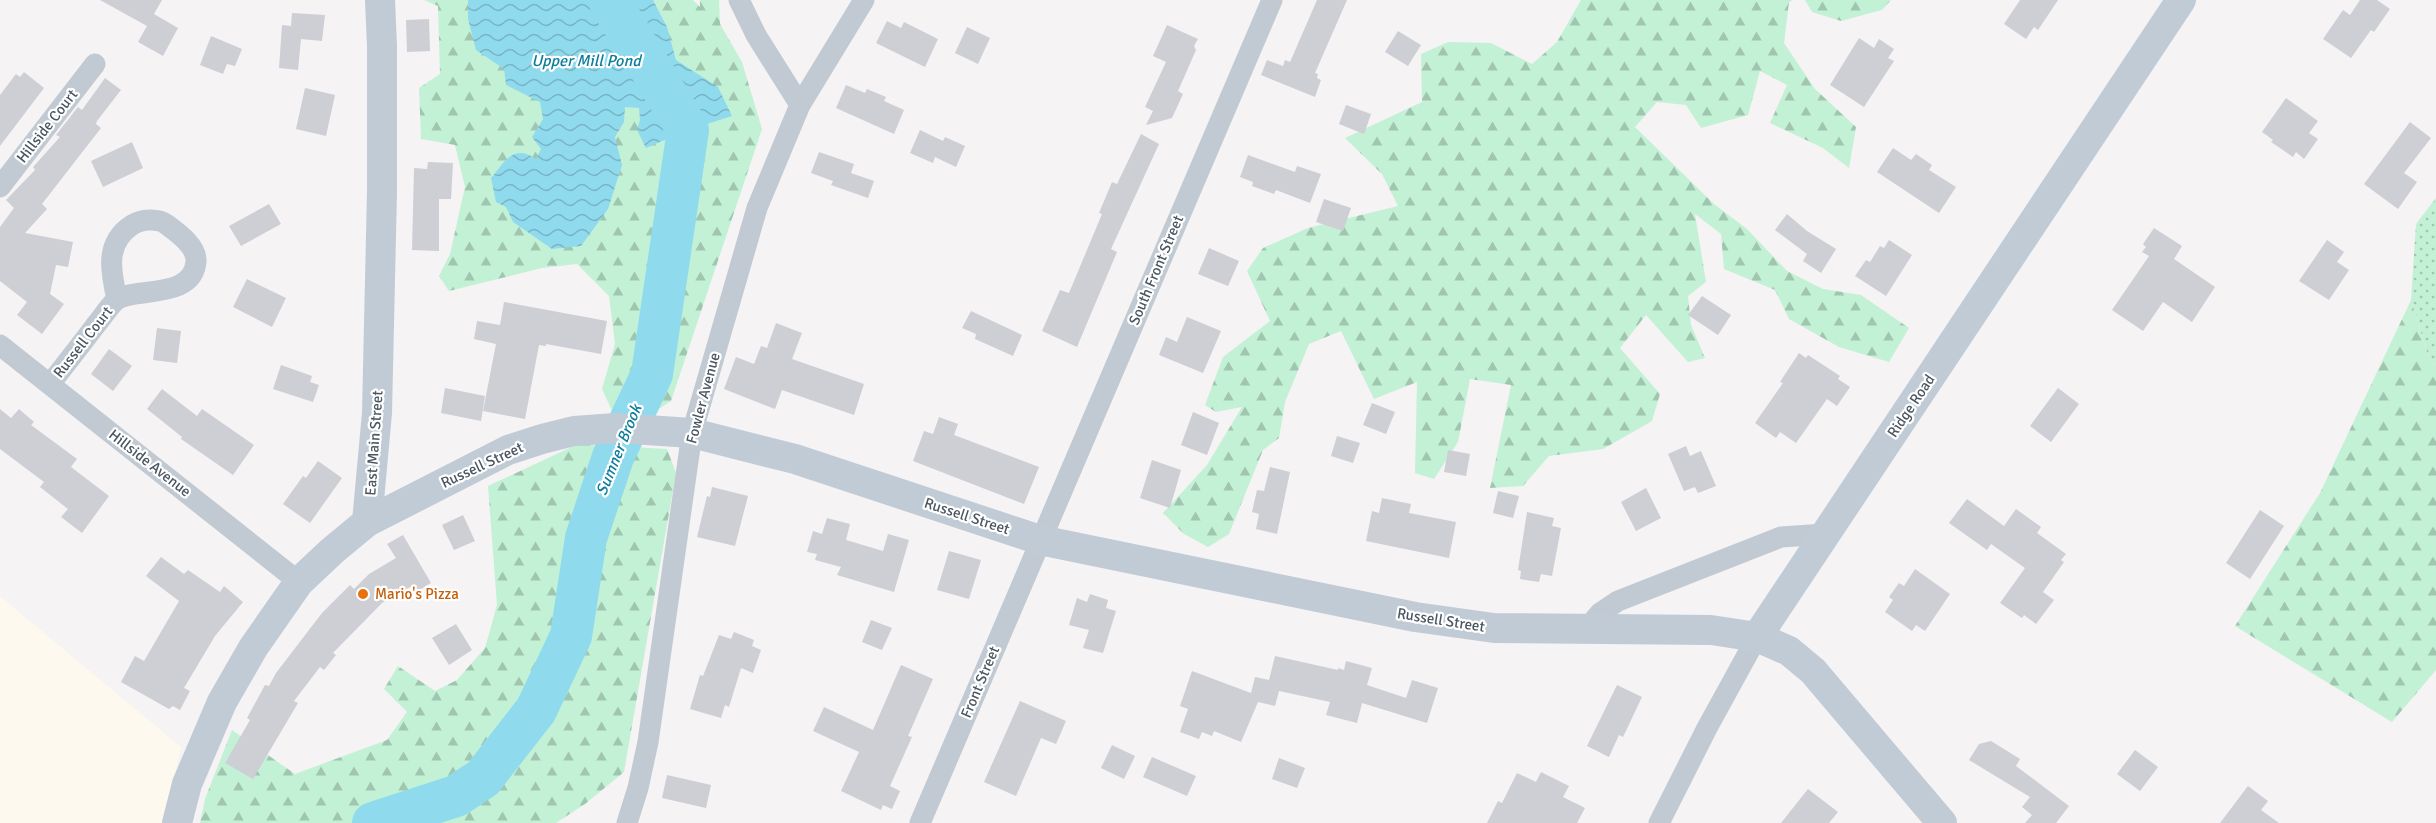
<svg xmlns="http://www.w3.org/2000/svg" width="2436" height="823" font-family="Signika,sans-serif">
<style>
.commercial{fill:#fdf9ef}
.grass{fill:url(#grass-dots)}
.forest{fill:url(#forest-firs)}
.water{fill:url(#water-waves)}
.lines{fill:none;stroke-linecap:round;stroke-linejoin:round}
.river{stroke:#90daee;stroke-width:42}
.building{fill:#cdcfd5}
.minor{stroke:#c1cad2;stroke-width:21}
.secondary{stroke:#c1cbd6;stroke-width:30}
.food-dot{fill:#e8710a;stroke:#fff;stroke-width:2}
.labels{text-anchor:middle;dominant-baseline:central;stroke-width:4.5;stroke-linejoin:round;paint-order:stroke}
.street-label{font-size:15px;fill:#4a5661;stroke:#fff}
.food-label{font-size:15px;fill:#c56008;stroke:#fff;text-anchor:start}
.water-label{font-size:16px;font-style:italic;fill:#0c7c9b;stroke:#fff}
</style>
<defs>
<pattern id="grass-dots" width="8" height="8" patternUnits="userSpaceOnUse" patternTransform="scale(1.5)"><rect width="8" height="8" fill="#c3f1d5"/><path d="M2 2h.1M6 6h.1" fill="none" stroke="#a0c6b0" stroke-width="1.8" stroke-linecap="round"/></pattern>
<pattern id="forest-firs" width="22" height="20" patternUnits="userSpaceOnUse" patternTransform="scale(1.5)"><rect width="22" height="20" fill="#c3f1d5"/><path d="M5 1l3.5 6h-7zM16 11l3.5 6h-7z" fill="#a0c6b0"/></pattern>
<pattern id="water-waves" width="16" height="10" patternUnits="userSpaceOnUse" patternTransform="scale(1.5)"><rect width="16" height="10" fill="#90daee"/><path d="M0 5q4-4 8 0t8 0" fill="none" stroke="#78b4c4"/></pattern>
</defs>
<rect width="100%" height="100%" fill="#f5f3f3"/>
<path class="commercial" d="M0,596L181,747L165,823H0Z"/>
<path class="grass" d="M2436,198V365L2429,359L2411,300L2416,224Z"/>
<path class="forest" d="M424,0H693L700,7V0H719L720,24L742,62L762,129L671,401L657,410L614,415L602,389L615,344L609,296L577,264L542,268L449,291L439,276L450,254L465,187L455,145L421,139L419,88L440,74L438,6Z
M1581,0H1793L1789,2L1784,43L1815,89L1856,127L1849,168L1823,148L1770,123L1787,85L1760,71L1748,115L1701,128L1686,105L1657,102L1635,127L1714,204L1747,229L1787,271L1823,289L1861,295L1909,328L1889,362L1839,347L1789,319L1775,290L1724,269L1721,234L1695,214L1706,282L1688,296L1691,325L1705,358L1688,362L1646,315L1620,348L1660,394L1652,421L1603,449L1549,456L1523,486L1490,488L1511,385L1470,379L1458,442L1434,479L1415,473L1417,382L1374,399L1341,331L1309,344L1285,402L1279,438L1263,450L1229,534L1208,547L1184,534L1163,513L1207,465L1242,407L1216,412L1205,405L1223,357L1270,321L1247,271L1263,248L1308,228L1398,206L1382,174L1345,138L1422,102L1421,54L1448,42L1491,43L1532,64L1557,42Z
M1805,0H1891L1882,10L1841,21L1812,12Z
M2411,300L2429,359L2436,365V670L2392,722L2235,626L2320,493Z
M578,444L667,449L676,473L624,772L585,804L556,823H200L205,799L232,730L295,774L387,740L407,712L384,689L398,666L435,691L457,680L485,648L497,605L488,486Z"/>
<path class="water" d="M468,0H653L667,27L676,60L718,87L732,116L688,130L646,148L637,130L640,120L639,108L625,107L624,122L615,137L622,165L608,209L581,246L552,249L513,222L506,207L496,202L491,178C505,162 513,143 536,159L541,149L532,137L543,119L540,102L506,85L504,69L476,50L468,19Z"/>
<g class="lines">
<path class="river" d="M373,823L456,796L483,778L536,710L571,636L586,538L613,457L652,374L688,130L609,0"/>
</g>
<path class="building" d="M100,0H162L154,14L178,28L163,56L138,42L147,26Z
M1317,0H1347L1315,73L1318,74L1317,78L1321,80L1315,97L1261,75L1267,60L1283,66L1285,60L1290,62Z
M2020,0H2058L2038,30L2034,27L2026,39L2004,24Z
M2360,0H2377L2390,9L2374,32L2371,30L2351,58L2323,39L2343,10L2350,15Z
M292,13L325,15L322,41L301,39L298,70L279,68L282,25L291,26Z
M429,19L430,51L407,52L406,20Z
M887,21L901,28L904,22L938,39L925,67L876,43Z
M1167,25L1198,39L1194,46L1196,50L1178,91L1183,94L1172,118L1146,125L1153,111L1145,107L1166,62L1153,56Z
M967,27L990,38L978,64L955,53Z
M1398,31L1421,45L1408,66L1385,52Z
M211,36L242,49L235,66L227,64L223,74L200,65Z
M1859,38L1874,48L1879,39L1894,49L1888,58L1894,61L1864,107L1830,85Z
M24,72L44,88L0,146V95L16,74L20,77Z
M105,78L121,90L97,121L96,124L101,128L42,204L47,209L25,233L73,242L68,267L56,265L50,294L64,304L42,334L17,315L27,302L0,281V227L14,208L6,200L35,170L33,167L60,137L56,135L78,107L82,110Z
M846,85L865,93L867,89L886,97L884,101L904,110L894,134L836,108Z
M305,88L335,95L326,136L296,129Z
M2286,98L2318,121L2309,133L2318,139L2304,159L2296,152L2293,157L2271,142L2273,140L2262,132Z
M1346,105L1371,114L1364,134L1339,124Z
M2410,122L2431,138L2404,173L2417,182L2398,209L2364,184Z
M920,130L943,141L945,137L965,146L956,167L935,157L933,163L910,153Z
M1141,134L1159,144L1111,249L1117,252L1077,347L1042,331L1060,290L1069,293L1102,214L1099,213L1112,182L1117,184Z
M132,142L143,168L103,187L91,161Z
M1893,148L1911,160L1916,154L1932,165L1929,170L1956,187L1939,213L1877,172Z
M819,152L854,164L851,173L874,181L868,198L831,185L833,181L811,173Z
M1248,155L1295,172L1297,166L1321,174L1310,203L1276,190L1274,194L1252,186L1253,182L1240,177Z
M428,162L453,163L451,199H439V251L412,250L414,168L427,169Z
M1324,199L1351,208L1343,231L1316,222Z
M269,204L281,224L241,246L229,226Z
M1787,214L1807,231L1836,249L1821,273L1803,261L1807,254L1775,230Z
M2154,228L2182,246L2174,259L2215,287L2192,322L2163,302L2143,331L2112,310L2149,256L2142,252L2146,247L2143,244Z
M1889,240L1912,255L1886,296L1855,276L1866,260L1870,262L1880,246L1884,248Z
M2327,240L2344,252L2337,262L2349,270L2329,300L2299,281Z
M1209,248L1239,261L1228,286L1198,274Z
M247,279L286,298L272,327L233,307Z
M1702,296L1731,315L1718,335L1688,315Z
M504,302L607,321L601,354L546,344V346L539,345L525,419L483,411L496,344L474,339L477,321L500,325Z
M971,311L1022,335L1013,356L975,339L976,334L962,328Z
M1187,317L1221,331L1203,373L1159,355L1166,337L1177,342Z
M776,323L802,333L792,359L864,384L854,415L782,390L775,409L724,389L736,357L754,364L761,346L767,348Z
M157,328L181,331L177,363L153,360Z
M109,349L132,366L113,391L91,374Z
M1799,353L1806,358L1808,355L1840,376L1838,379L1850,387L1837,406L1827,399L1796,443L1780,432L1776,438L1755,423L1783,383L1780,382Z
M281,365L312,376L310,382L319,385L313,402L273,389Z
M445,388L485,396L481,421L441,413Z
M2058,388L2079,404L2051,442L2030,426Z
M162,389L197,416L202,409L254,445L233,475L181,439L182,437L147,409Z
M1372,403L1395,412L1386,434L1363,425Z
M0,409L11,418L19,409L34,422L31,425L77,459L71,467L109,496L82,533L61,517L68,509L40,487L44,482L0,449Z
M1193,412L1219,423L1207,455L1181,445Z
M939,417L958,424L954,435L1039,467L1024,504L913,461L924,431L933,434Z
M1337,436L1360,443L1353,463L1331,456Z
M1686,446L1690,456L1701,451L1716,486L1698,493L1695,487L1684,491L1668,454Z
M1448,450L1470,454L1466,476L1444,472Z
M1152,460L1181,470L1170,508L1140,498Z
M318,461L342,478L310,523L283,504L303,476L306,478Z
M1270,467L1290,472L1277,534L1256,529L1259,514L1252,512L1257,490L1264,491Z
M712,487L748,496L735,546L697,537L707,496L710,497Z
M1646,488L1661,518L1636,531L1621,502Z
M1498,491L1519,496L1513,518L1493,513Z
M1382,498L1411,504L1409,513L1456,522L1449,558L1366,541L1372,511L1379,513Z
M1967,499L2004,526L2016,509L2041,527L2037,533L2066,554L2061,560L2064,562L2043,592L2054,600L2036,624L2024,615L2022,618L2000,603L2025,568L1991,544L1987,550L1949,523Z
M2260,510L2284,526L2250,579L2226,563Z
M1527,512L1554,518L1552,526L1561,528L1552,576L1541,574L1539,582L1520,579L1521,571L1518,570Z
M463,515L475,541L454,550L442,525Z
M827,518L850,524L846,540L883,551L888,534L909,540L894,592L837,575L841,567L815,560L817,554L807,552L813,531L822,534Z
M403,535L431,583L416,592L412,586L382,603L333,653L336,655L324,670L320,667L294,701L298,703L253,779L225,763L250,720L247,718L265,685L269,686L276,673L322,613L350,585L354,589L369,574L396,558L387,544Z
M949,551L981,560L969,599L937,590Z
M161,557L184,574L188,570L220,592L224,586L243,602L215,636L184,688L190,691L180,710L173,706L169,709L121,682L135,656L144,661L179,601L146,576Z
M1915,569L1950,594L1925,631L1916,625L1912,631L1885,612L1893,600L1889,597L1899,583L1904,586Z
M1090,594L1108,600L1106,608L1116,611L1103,653L1083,648L1089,630L1069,625L1077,598L1087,602Z
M871,620L892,628L882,650L862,642Z
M456,624L472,650L449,665L432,638Z
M734,632L754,640L752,646L761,650L753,673L741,668L729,707L725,705L721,718L690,709L700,675L703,676L719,635L731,639Z
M1275,656L1338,670V668L1344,670L1346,661L1372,668L1367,685L1406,698L1412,680L1438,688L1427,723L1362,703L1357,723L1326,715L1330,702L1279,691L1275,706L1258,702L1241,742L1214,731L1212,736L1202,732L1199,739L1180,732L1188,709L1180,706L1192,671L1251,693L1255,677L1269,680Z
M901,665L933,679L908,736L912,737L890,786L900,791L892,809L883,805L881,810L841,791L859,752L813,731L824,707L873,730Z
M1617,685L1642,697L1623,737L1619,735L1609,757L1587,746Z
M1020,701L1066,721L1056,744L1041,738L1016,796L984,782Z
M1991,741L2020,759L2016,766L2069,806L2056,823H2025L2032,815L2022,807L2030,797L1969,760L1979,744Z
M1112,745L1135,756L1124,779L1101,768Z
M2135,750L2158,767L2140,791L2117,774Z
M1152,757L1196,776L1187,796L1143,777Z
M1279,758L1305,768L1297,788L1272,779Z
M1541,772L1569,786L1563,797L1585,808L1577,823H1487L1498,801L1502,803L1517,773L1536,782Z
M667,775L711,785L706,808L662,798Z
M2248,786L2268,801L2261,810L2279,823H2220Z
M1808,789L1838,812L1829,823H1781Z"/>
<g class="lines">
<path class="minor" d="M739,0L756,35L800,105
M0,187L95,64
M0,345L299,582
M50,384C65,365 80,346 95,326C102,318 108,308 115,301C132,286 192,301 196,262C197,246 178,233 166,224C158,218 141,219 132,225C104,243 111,273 117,299
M1586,630L1600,613L1618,601L1781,537L1825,534
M627,823L638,788L648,742L692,433L757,208L800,105L864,0
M920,823L1272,0
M1659,823L1707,728L1757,637"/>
<path class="secondary" d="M367,522L377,413L382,191V46L380,0
M1757,637L2181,0
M177,823L187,784L222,702L253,648L299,582L332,551L367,522L508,450L542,439L574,431L616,428L692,433L795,459L1040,540L1415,617L1494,628L1711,630L1757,637L1789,651L1813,671L1942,823"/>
</g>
<circle class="food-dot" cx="363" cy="594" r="6"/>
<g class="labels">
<g class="street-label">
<text transform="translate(47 126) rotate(-52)">Hillside Court</text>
<text transform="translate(1156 270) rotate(-67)">South Front Street</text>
<text transform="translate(83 342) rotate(-52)">Russell Court</text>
<text transform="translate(703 398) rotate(-75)">Fowler Avenue</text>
<text transform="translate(1911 406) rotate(-56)">Ridge Road</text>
<text transform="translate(374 443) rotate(-86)">East Main Street</text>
<text transform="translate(150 463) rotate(38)">Hillside Avenue</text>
<text transform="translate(482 465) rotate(-25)">Russell Street</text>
<text transform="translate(967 516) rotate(18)">Russell Street</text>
<text transform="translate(1441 620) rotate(9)">Russell Street</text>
<text transform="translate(980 682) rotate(-67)">Front Street</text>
</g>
<g class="food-label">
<text x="375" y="594">Mario's Pizza</text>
</g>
<g class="water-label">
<text x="586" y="61">Upper Mill Pond</text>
<text transform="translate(619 450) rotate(-68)">Sumner Brook</text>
</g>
</g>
</svg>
